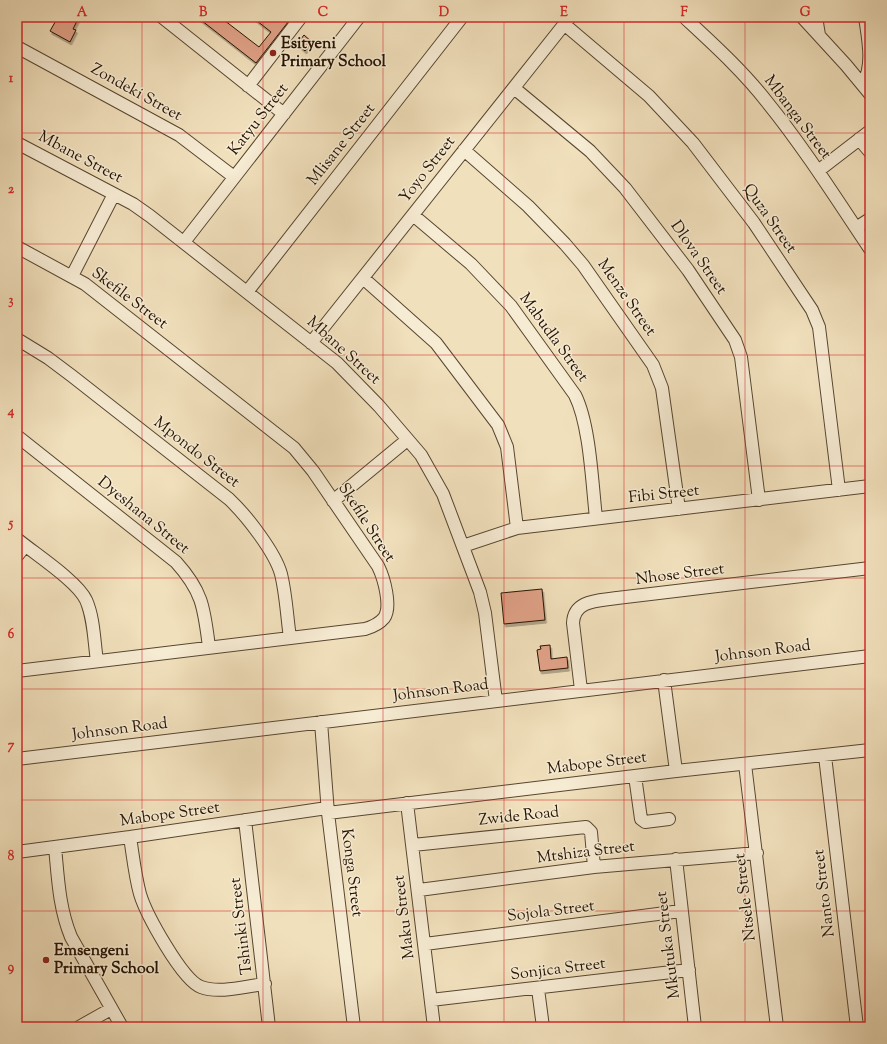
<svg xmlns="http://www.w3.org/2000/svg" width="887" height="1044" font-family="'Sorts Mill Goudy',serif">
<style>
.building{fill:#e2a389;stroke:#241202;filter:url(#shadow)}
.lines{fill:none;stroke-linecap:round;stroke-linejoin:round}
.minor-casing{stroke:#574630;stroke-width:14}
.minor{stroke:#f6ebd3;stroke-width:12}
.grid{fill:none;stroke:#d62828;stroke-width:1;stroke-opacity:0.55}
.poi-dot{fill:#8f2418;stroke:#f6ebd3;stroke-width:1.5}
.labels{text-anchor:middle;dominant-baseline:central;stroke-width:3;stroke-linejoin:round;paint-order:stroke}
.poi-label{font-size:16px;font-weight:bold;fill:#241202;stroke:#f6ebd3;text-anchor:start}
.street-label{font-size:16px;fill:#241202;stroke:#f6ebd3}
.neatline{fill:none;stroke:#d62828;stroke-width:1.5}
.grid-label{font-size:13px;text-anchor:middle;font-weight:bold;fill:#d62828}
</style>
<defs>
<filter id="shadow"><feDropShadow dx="1.5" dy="3" stdDeviation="0" flood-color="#0004"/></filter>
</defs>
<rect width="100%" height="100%" fill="#f1e0bc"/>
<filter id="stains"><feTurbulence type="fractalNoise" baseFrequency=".005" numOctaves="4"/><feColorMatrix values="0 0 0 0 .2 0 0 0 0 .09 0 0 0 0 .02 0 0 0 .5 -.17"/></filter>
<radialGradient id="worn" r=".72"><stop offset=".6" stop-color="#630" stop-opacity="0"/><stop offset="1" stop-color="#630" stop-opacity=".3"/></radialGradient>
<path class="building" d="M58,17H79L73,29L76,30L70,42L50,31Z
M197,17H220L259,47L271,32L252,17H292L256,63Z
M304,35L312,42L305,51L297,44Z
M542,589L545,620L504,624L501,593Z
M550,645L551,659L567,657L568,668L540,671L537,650L541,649L540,646Z"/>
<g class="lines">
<defs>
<path id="minor" d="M162,17L284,114
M684,17C713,44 743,71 767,102C805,149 837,200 870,249
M802,17L846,65L870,94
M816,17L819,35
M564,24L649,96L693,143L754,223L812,310L819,327L839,490
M17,47L179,135L234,177
M863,84C874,64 868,39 865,17
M248,86L301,17
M514,88L590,151L625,188L688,270L735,340L741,357L759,500
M859,139L870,152
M17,143L133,204L150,216L337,363L379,406L421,455L443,494L480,592L485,613L496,701
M464,150L528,206L565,244L583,265L653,365L662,388L679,509
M818,171L870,131
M413,215L471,264L511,306L575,395C590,425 592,483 596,518
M856,228L870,219
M184,242L359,17
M17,247L85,284L294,448L313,471L378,566C384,578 392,607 384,618C379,624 372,627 365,629L17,671
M72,276L114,194
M363,278L436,343L498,425L507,447L517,528
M247,292L462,17
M17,339L48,358L72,376L229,499C246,515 275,552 281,574C286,594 287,617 290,638
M311,343L570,17
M17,436L176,562C203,592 204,608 209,647
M333,501L407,440
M17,539C35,554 77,581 86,600C94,618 94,641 97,661
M463,546L517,528L870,486
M17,556L25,546
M664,680L676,771
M581,690L573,623C574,599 600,601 617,598L870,568
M321,722L328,813L354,1027
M825,756L857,1027
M17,759L870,656
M745,764L777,1027
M635,776L641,819L645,822L669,819
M407,803L434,1027
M328,813L676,771L870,750
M245,820L269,1027
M130,837C133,856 135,876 140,894C146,914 182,980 201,987C220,994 246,986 265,984
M413,845L586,827L591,832L594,867
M55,847C58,878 59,908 71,937L122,1027
M17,852L130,837L327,808
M676,859L695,1027
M419,890L594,867L757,853
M425,944L681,911
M538,989L543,1027
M431,1000L689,970
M79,1027L111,1009"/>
</defs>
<use href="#minor" class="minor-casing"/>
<use href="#minor" class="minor"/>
</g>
<path class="grid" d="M142,17V1027M263,17V1027M383,17V1027M504,17V1027M624,17V1027M745,17V1027M17,133H870M17,244H870M17,355H870M17,466H870M17,578H870M17,689H870M17,800H870M17,911H870"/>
<g class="poi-dot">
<circle cx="273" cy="53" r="4"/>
<circle cx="46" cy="960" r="4"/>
</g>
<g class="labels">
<g class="poi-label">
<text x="281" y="44">Esityeni<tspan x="281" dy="18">Primary School</tspan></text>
<text x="54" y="951">Emsengeni<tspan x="54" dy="18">Primary School</tspan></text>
</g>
<g class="street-label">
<text transform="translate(136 93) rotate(29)">Zondeki Street</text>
<text transform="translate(797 118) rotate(53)">Mbanga Street</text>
<text transform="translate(259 120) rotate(-52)">Katyu Street</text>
<text transform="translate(342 145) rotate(-52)">Mlisane Street</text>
<text transform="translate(80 158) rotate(28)">Mbane Street</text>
<text transform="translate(428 170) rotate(-52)">Yoyo Street</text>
<text transform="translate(769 219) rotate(55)">Quza Street</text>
<text transform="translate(698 258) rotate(55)">Dlova Street</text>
<text transform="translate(626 298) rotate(55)">Menze Street</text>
<text transform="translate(129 299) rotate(37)">Skefile Street</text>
<text transform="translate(553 338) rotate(54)">Mabudla Street</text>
<text transform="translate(343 351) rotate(42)">Mbane Street</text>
<text transform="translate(196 453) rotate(38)">Mpondo Street</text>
<text transform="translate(664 495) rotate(-6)">Fibi Street</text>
<text transform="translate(143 516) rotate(39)">Dyeshana Street</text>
<text transform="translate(366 523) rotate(57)">Skefile Street</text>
<text transform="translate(680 575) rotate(-7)">Nhose Street</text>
<text transform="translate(763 652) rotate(-7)">Johnson Road</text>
<text transform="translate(441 691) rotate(-7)">Johnson Road</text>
<text transform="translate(120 730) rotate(-7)">Johnson Road</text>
<text transform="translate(597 764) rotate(-7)">Mabope Street</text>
<text transform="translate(170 815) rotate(-8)">Mabope Street</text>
<text transform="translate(519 817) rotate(-6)">Zwide Road</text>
<text transform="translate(586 853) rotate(-7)">Mtshiza Street</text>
<text transform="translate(351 873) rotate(83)">Konga Street</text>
<text transform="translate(825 893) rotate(-97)">Nanto Street</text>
<text transform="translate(746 897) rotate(-97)">Ntsele Street</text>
<text transform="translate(551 912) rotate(-7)">Sojola Street</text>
<text transform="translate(405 917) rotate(-97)">Maku Street</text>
<text transform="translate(242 926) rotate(-97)">Tshinki Street</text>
<text transform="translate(669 945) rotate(-97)">Mkutuka Street</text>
<text transform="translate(558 970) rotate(-7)">Sonjica Street</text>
</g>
</g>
<rect width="887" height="1044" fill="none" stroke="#f1e0bc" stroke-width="44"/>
<rect x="22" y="22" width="843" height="1000" class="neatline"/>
<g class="grid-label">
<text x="82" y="16">A</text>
<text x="203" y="16">B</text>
<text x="323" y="16">C</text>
<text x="444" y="16">D</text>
<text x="564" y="16">E</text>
<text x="684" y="16">F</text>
<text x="805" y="16">G</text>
<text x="11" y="82">1</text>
<text x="11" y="193">2</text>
<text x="11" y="304">3</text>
<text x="11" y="415">4</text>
<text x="11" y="527">5</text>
<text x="11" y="638">6</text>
<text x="11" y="749">7</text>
<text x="11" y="860">8</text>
<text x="11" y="971">9</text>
</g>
<rect width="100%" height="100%" filter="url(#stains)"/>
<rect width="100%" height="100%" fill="url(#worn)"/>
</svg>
